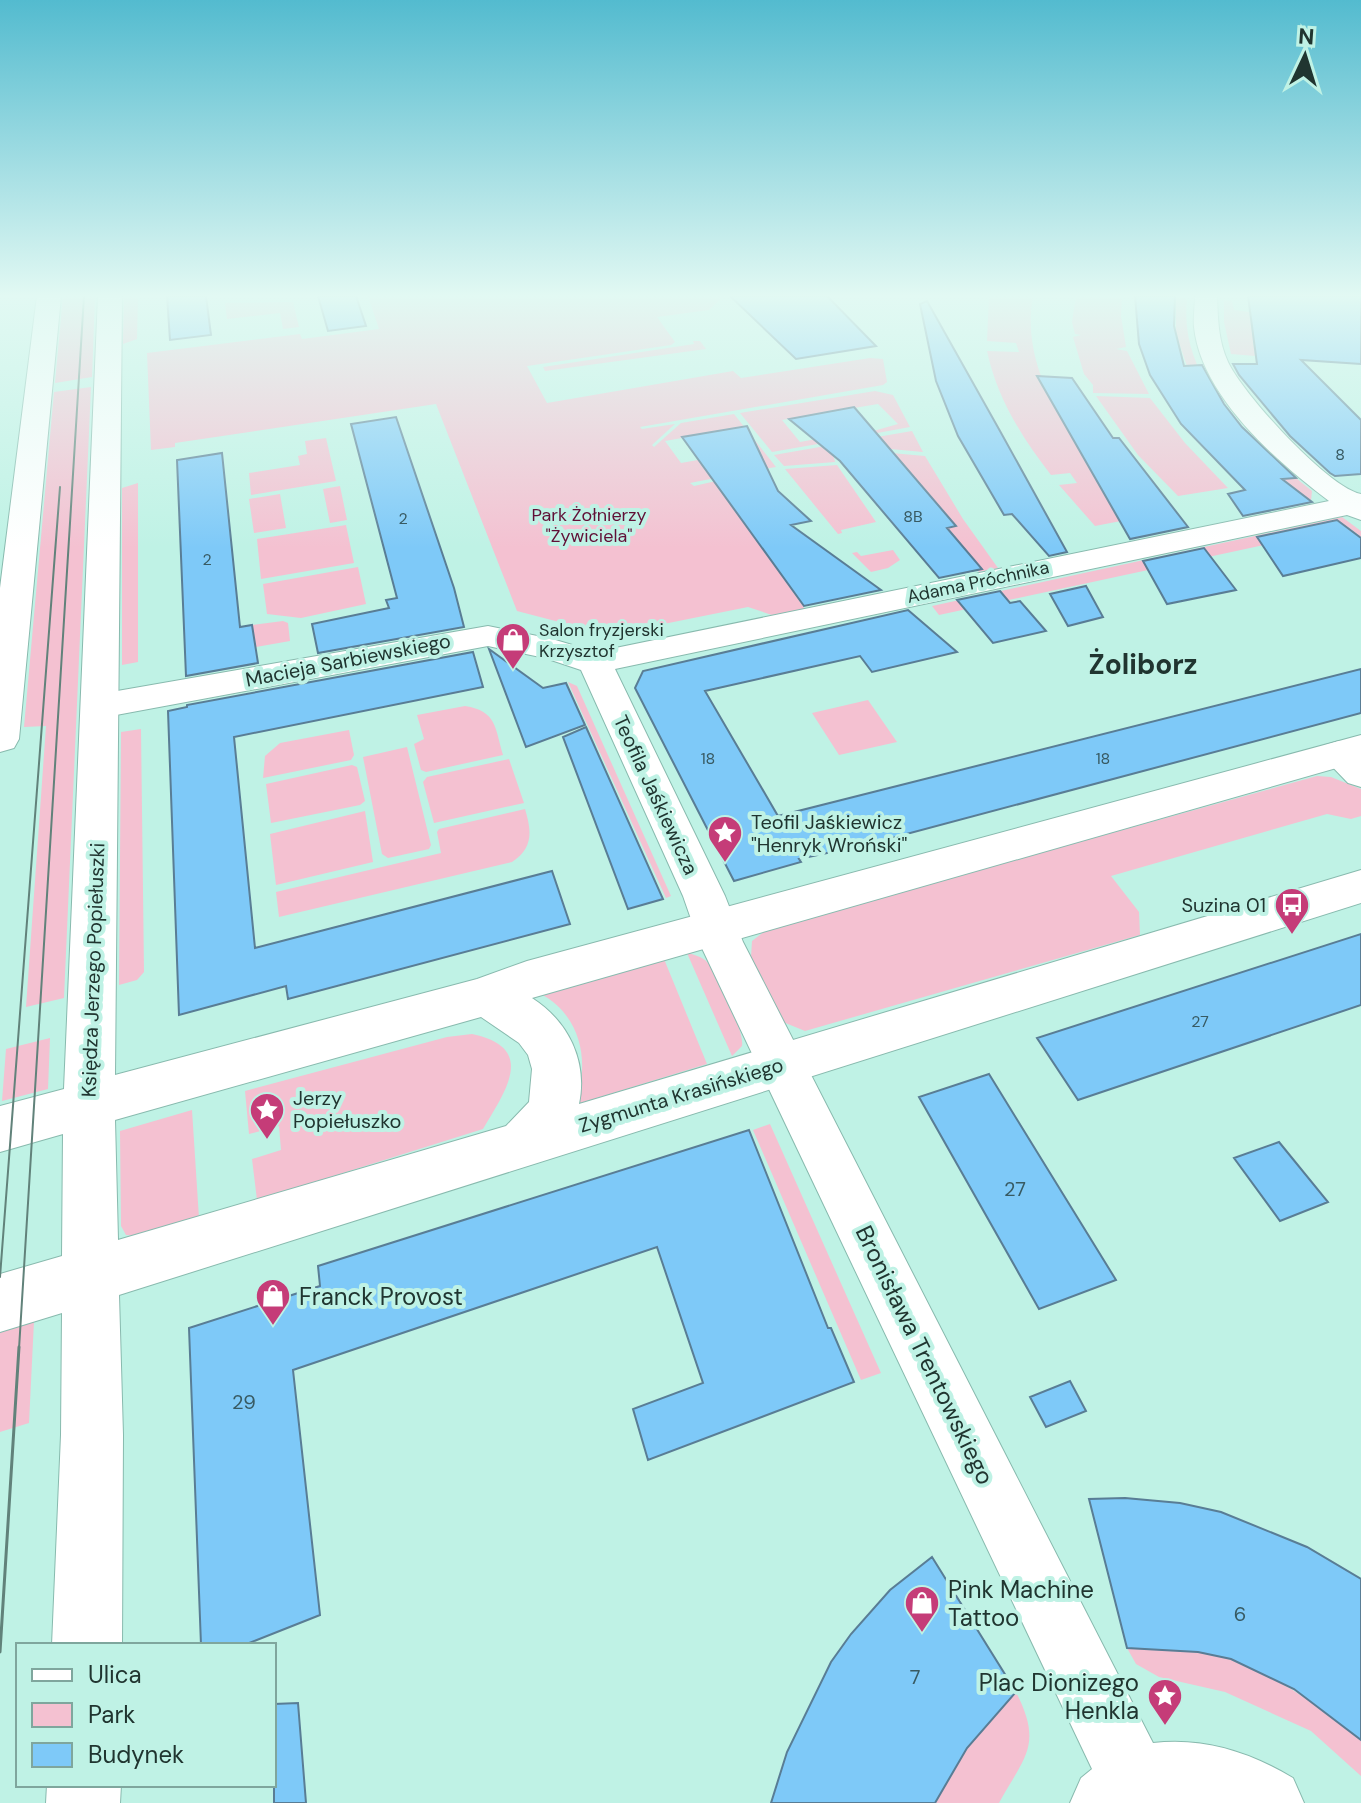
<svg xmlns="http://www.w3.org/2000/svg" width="1361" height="1803" font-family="'DM Sans',sans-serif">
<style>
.green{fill:#f4c1d1}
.building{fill:#7ec9f8;stroke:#597d95;stroke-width:2}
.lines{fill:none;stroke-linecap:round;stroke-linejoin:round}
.street-casing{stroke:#88baae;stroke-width:2}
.secondary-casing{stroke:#88baae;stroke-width:2}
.street{fill:#fff;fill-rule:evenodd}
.secondary{fill:#fff;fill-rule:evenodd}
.tram-far1{stroke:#61827a;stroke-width:2}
.tram{stroke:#61827a;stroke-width:3}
.labels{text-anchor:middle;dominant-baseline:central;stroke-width:8;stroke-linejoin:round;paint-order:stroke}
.number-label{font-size:16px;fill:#385a62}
.far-park-label{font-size:18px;fill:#600f36;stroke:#bff2e5}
.far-street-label{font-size:18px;fill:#203530;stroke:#bff2e5}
.far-poi-label{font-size:18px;fill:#203530;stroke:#bff2e5;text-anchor:start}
.street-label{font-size:20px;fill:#203530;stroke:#bff2e5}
.poi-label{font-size:20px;fill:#203530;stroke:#bff2e5;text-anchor:start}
.near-number-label{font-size:20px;fill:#385a62}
.near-poi-label{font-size:24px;fill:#203530;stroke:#bff2e5;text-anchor:start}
.near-street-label{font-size:24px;fill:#203530;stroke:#bff2e5}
.district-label{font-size:28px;font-weight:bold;fill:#203530;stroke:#bff2e5}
</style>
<rect width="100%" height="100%" fill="#bff2e5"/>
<path class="green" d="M63,296H95L92,377L55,383Z
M124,296H138L137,339L123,344Z
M368,296H724L709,310L657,317L675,342L671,345L527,366L547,403L733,371L741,378L870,358L883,359L887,382L883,385L640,427L642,429L675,424L652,445L654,447L681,423L734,414L776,467L758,470L727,430L665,441L681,463L709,458L751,471L690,483L694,486L716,481L805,609L772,615L748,607L609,635L517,611L436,404L175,443V447L151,450L147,353L300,334L302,339L379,329Z
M989,296H1033C1016,387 1098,476 1160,533L1144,537L1126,520L1095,526L1059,485L1077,483L1070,473L1051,475C1022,438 997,398 987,351L1019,352L1016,343L987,341Z
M1076,296L1122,298L1121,316L1126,347L1116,349L1127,351L1149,394L1093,393V385L1084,374L1073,337L1081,335L1075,334L1072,322Z
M1176,296L1187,300C1178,384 1254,443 1312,491L1311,501L1277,474L1188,369L1176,334Z
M1224,300L1232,301L1234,310L1250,312L1255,356L1231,354L1224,322Z
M293,302L299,327L283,329L280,313L227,319L225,303Z
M693,341H700L706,349L545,371L543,367L694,344Z
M91,387L64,998L26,1007L46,726L24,727L54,392Z
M875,391L893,395L910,427L872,434L870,432L898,424L878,404L782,420L800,442L827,437L835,441L772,452L740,413Z
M1096,396L1150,398L1185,443L1228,488L1178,496L1138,455Z
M912,431L923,452L836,444Z
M326,438L336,481L251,495L249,473L300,465L298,456L307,454L305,441Z
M831,445L835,462L784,466L774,455Z
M891,453L925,456L963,519L998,568L979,572C945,535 924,488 891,453Z
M837,465L876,522L841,530L842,533L838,534L785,469Z
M138,483V662L122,665V488Z
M340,486L347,520L330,523L323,489Z
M280,494L286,528L254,533L249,499Z
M1342,517L1361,531V537L1348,527L939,615L932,606Z
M346,525L354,563L261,579L257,539Z
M893,550L900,560L888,568L871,572L852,553L857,552L861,556Z
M358,567L366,604L301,618L267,614L263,584Z
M283,621L288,623L290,641L256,647L252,625Z
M568,682L577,686L671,896L666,898Z
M868,700L897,742L839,755L812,713Z
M465,706C497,711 495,728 503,755L426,772L421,770L414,744L424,739L417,715Z
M141,729L144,972L137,980L119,985L121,732Z
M349,730L354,755L351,760L263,778L265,756L280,743Z
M407,747L431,845L429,849L388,858L382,854L363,757Z
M509,759L524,803L434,823L423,782L427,777Z
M352,765L357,767L365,801L360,805L271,823L266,784Z
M1317,776L1331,777L1361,789V816L1351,819L1327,814L1111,876L1139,912L1140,935L805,1031L783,1022L751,957L752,941L769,928Z
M525,809C532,832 533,848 512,862L279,917L276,892L441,853L437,832L439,829Z
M365,811L373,862L276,885L270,834Z
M687,953C693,954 699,956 705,960C716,969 745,1032 742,1046L732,1056Z
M664,959L707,1064L574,1105C591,1065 582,1016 541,994Z
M472,1034C538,1048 505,1091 483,1129L257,1200L252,1159L281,1150L279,1126L249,1134L245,1091L447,1037Z
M50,1038L48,1089L2,1101L6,1049Z
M192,1110L199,1218L137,1236L126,1235L121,1226L120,1131Z
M770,1124L881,1373L861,1380L753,1130Z
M34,1321L29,1423L0,1432V1330Z
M1127,1648C1151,1649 1177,1648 1201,1652C1264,1664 1311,1701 1361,1740V1776L1311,1731L1225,1692L1159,1677L1136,1664Z
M1016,1692C1043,1745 1025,1756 999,1803H935L967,1748Z"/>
<path class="building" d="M167,296H206L211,335L170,340Z
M318,296H356L366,326L328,331Z
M730,296H827L876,346L796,359Z
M1135,296H1175L1174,326L1184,366L1202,365L1224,404L1242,427L1296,478L1282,479L1312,502L1243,516L1228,494L1245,490L1181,424L1150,375L1139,344Z
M1248,296H1361V364L1301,360L1361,420V474L1335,476L1330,473L1290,436L1239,375L1233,364H1257Z
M927,301L1000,431L1067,552L1049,556L1012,514L1004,515L958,436L936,381L920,304Z
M1037,376L1072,378L1113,438H1119L1188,527L1130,539Z
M854,407L956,526L947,528L982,569L939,578L840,461L789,419Z
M396,417L454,588L464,627L318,653L312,624L389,608L386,600L397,598L351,424Z
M747,426L778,491L811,521L791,525L881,590L804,606L682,437Z
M222,453L240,627L252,625L258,663L186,676L177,460Z
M1337,520L1361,538V558L1283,576L1257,537Z
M1204,548L1236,590L1167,604L1143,561Z
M1086,586L1103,617L1068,626L1050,594Z
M1000,591L1010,603L1020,601L1046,631L993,643L957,600Z
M908,610L957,652L872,672L860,656L705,691L778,816L1361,669V713L869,844L799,859L801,862L734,881L635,688L643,671Z
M489,649L543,688L566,683L585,725L526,747Z
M473,652L483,687L234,737L255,948L552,871L570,924L288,999L286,986L179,1015L168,711L187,707V705Z
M586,727L663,899L628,909L563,737Z
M1361,934V1005L1078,1100L1037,1038Z
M989,1074L1116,1280L1039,1309L919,1097Z
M749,1130L828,1328H831L854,1382L648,1460L633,1409L703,1383L657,1247L293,1370L320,1615L244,1645H201L189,1328L320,1286L318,1266Z
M1279,1142L1328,1202L1280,1221L1234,1158Z
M1070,1381L1086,1411L1046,1427L1030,1397Z
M1125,1498L1180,1503L1221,1512L1307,1547L1361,1579V1740L1294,1689L1231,1659L1198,1652L1127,1648L1089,1499Z
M932,1557L1016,1692L967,1748L935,1803H771L787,1752L831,1662L851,1634L890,1590Z
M298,1703L306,1803H274V1704Z"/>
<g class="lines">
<defs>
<path id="street" d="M1195,296H1217C1218,319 1218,340 1228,362C1243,394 1328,488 1361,494V520L1347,515L615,669L725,896L743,942L1153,1743C1203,1737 1250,1752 1293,1778L1304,1803H1070L1081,1778L1092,1769L699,942L683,896L581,670L545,658L488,646L100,718L87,714L82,706L87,698L100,694L488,626L552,639L596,652L1329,501C1277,462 1201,396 1194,327C1193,317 1195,306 1195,296Z
M1339,741L1352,745L1361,753V787L1348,783L1320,754L1326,745Z"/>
<path id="secondary" d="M37,296H61L19,739L14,748L0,752V588Z
M98,296H122L115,1075L477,979L527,961L1361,735V761L532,998C568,1021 588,1061 579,1104L1361,870V903L119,1295L123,1435L122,1645H52L61,1435L62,1313L0,1332V1274L62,1256L63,1134L0,1152V1106L64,1089ZM481,1017L519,1043L528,1055L532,1069L529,1102L506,1126L118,1240L115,1120Z
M47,1785H121L120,1803H46Z"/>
</defs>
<use href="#street" class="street-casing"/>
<use href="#secondary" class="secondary-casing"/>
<use href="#street" class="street"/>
<use href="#secondary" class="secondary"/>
<path class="tram-far1" d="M0,1277L60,487
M19,1349L84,296"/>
<path class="tram" d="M0,1652L19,1347"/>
</g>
<linearGradient id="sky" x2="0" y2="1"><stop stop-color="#53bbcf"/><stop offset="0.54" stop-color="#e2f9f3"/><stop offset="1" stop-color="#e2f9f3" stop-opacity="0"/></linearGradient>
<rect width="1361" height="548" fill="url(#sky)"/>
<defs>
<symbol id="shop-pin" viewBox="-11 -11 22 30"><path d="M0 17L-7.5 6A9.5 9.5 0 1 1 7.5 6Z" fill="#c53c78" stroke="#bff2e5"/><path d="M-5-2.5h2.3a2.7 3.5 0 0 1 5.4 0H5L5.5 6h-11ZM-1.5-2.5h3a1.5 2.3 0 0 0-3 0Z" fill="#fff"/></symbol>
<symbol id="sight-pin" viewBox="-11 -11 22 30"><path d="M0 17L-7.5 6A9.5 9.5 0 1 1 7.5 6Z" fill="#c53c78" stroke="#bff2e5"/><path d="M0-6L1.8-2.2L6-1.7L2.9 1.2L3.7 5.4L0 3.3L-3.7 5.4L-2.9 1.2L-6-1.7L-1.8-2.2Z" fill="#fff"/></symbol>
<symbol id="bus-pin" viewBox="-11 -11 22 30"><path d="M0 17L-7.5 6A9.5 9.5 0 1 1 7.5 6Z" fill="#c53c78" stroke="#bff2e5"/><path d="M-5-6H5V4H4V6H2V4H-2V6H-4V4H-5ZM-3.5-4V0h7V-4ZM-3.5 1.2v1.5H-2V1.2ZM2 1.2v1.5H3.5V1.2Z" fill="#fff"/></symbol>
</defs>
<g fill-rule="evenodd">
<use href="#shop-pin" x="493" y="620" width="40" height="54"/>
<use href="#sight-pin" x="705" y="813" width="40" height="54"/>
<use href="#bus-pin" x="1272" y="885" width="40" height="54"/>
<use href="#sight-pin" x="247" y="1090" width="40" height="54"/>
<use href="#shop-pin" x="253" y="1276" width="40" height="54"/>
<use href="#shop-pin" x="902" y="1583" width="40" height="54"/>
<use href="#sight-pin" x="1145" y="1676" width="40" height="54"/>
</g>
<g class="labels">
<g class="number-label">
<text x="1340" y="454">8</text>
<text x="913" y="516">8B</text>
<text x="403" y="518">2</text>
<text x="207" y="559">2</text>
<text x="708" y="758">18</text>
<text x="1103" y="758">18</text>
<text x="1200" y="1021">27</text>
</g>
<g class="far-park-label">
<text x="589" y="515">Park Żołnierzy<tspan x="589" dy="21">"Żywiciela"</tspan></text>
</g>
<g class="far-street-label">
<text transform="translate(978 582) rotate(-12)">Adama Próchnika</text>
</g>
<g class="far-poi-label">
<text x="539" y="630">Salon fryzjerski<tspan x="539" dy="21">Krzysztof</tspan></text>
</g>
<g class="street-label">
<text transform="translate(348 660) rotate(-11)">Macieja Sarbiewskiego</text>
<text transform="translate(656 795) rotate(65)">Teofila Jaśkiewicza</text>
<text transform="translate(93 970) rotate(-88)">Księdza Jerzego Popiełuszki</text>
<text transform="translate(681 1095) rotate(-17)">Zygmunta Krasińskiego</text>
</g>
<g class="poi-label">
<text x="751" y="822">Teofil Jaśkiewicz<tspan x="751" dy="23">"Henryk Wroński"</tspan></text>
<text x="1266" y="905" text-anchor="end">Suzina 01</text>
<text x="293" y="1098">Jerzy<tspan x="293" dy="23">Popiełuszko</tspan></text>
</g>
<g class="near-number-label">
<text x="1015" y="1189">27</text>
<text x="244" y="1402">29</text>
<text x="1240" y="1614">6</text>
<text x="915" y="1677">7</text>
</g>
<g class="near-poi-label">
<text x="299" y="1296">Franck Provost</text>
<text x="948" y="1589">Pink Machine<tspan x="948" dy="28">Tattoo</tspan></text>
<text x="1139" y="1682" text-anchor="end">Plac Dionizego<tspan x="1139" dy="28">Henkla</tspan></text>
</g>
<g class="near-street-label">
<text transform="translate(925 1355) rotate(64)">Bronisława Trentowskiego</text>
</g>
<g class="district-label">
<text x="1143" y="664">Żoliborz</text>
</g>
</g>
<rect x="16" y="1643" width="260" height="144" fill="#bff2e5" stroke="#7fa69d" stroke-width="2"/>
<rect x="32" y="1669" width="40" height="12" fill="#ffffff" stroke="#7fa69d" stroke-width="2"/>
<text x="88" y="1683" font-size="24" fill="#203530">Ulica</text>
<rect x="32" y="1703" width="40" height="24" fill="#f4c1d1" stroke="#7fa69d" stroke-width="2"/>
<text x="88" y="1723" font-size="24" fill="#203530">Park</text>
<rect x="32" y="1743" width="40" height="24" fill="#7ec9f8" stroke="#7fa69d" stroke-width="2"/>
<text x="88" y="1763" font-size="24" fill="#203530">Budynek</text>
<g transform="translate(1305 56) rotate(4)" stroke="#bff2e5" stroke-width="6" paint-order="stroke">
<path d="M0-6L14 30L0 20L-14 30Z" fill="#203530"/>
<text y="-12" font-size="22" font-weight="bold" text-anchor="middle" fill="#203530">N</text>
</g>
</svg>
